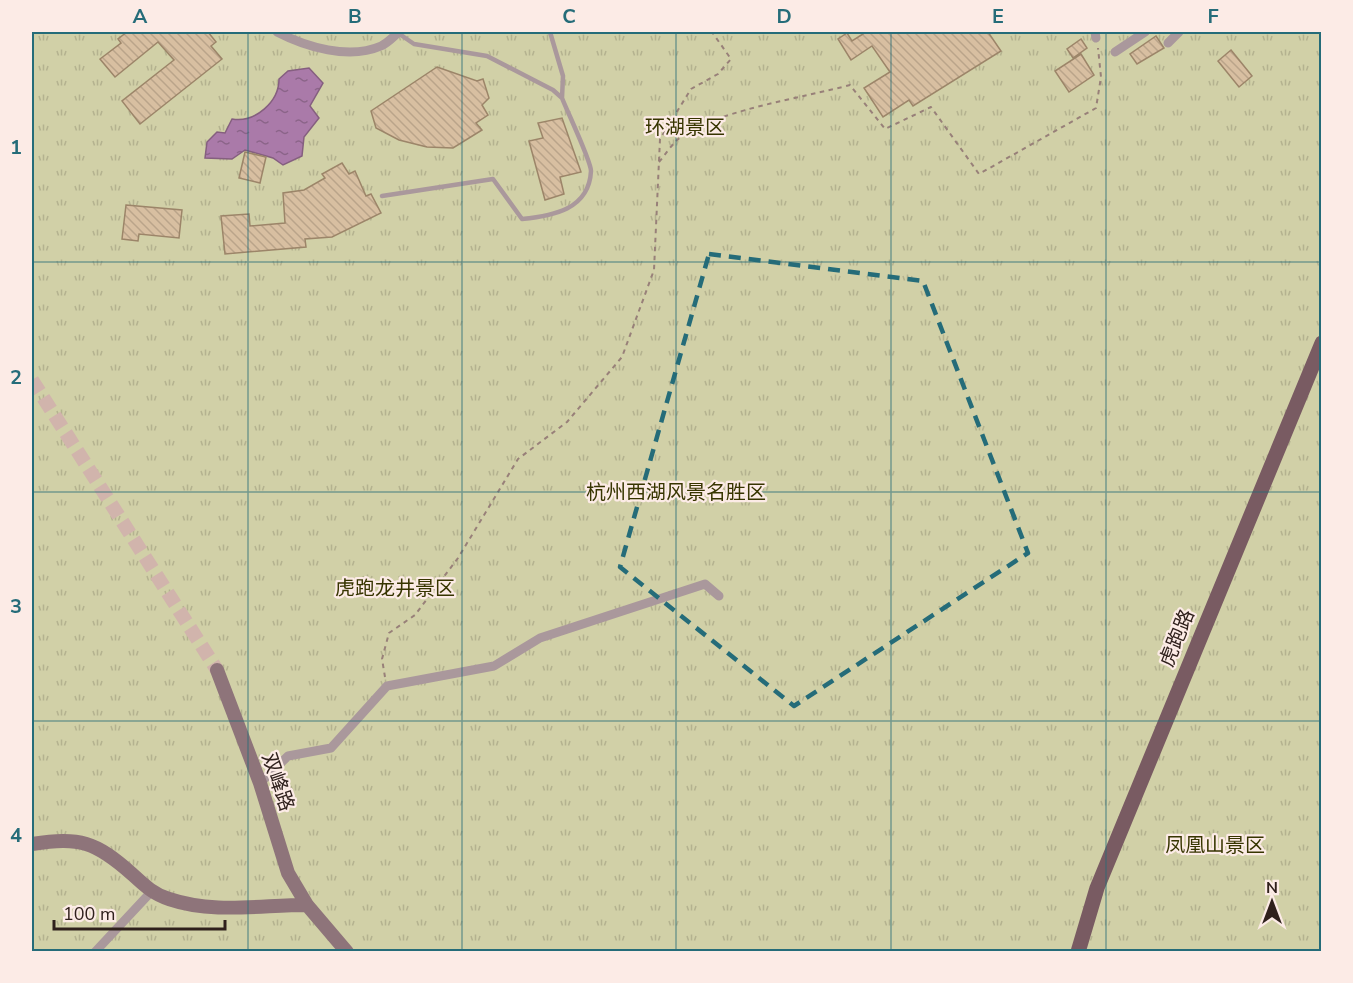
<svg xmlns="http://www.w3.org/2000/svg" width="1353" height="983" font-family="'Nunito Sans','Noto Sans SC',sans-serif">
<style>
.park{fill:url(#park-tufts)}
.water{fill:url(#water-ripples);stroke:#855f7f;stroke-width:1.5}
.building{fill:url(#building-back-hatch);stroke:#9c8569;stroke-width:1.5}
.lines{fill:none;stroke-linecap:round;stroke-linejoin:round}
.secondary-tunnel{stroke:#d1b4ac;stroke-width:14;stroke-dasharray:14 7;stroke-linecap:butt}
.path{stroke:#988079;stroke-width:2;stroke-dasharray:4.5 4.5;stroke-linecap:butt}
.lane{stroke:#aa989c;stroke-width:4.5}
.street{stroke:#aa989c;stroke-width:9}
.secondary{stroke:#8e747a;stroke-width:14}
.primary{stroke:#795b62;stroke-width:15}
.marked{fill:none;stroke:#256c79;stroke-width:4.5;stroke-dasharray:12 8;stroke-linejoin:round}
.grid{fill:none;stroke:#256c79;stroke-width:1.5;stroke-opacity:0.55}
.labels{text-anchor:middle;dominant-baseline:central;stroke-width:4.5;stroke-linejoin:round;paint-order:stroke}
.park-label{font-size:20px;fill:#373500;stroke:#fcebe6}
.street-label{font-size:20px;fill:#2f201c;stroke:#fcebe6}
.neatline{fill:none;stroke:#256c79;stroke-width:2}
.grid-label{font-size:20px;text-anchor:middle;font-weight:bold;fill:#256c79}
</style>
<defs>
<pattern id="park-tufts" width="24" height="20" patternUnits="userSpaceOnUse" patternTransform="scale(1.5)"><rect width="24" height="20" fill="#d1d0a7"/><path d="M3 7l-1-3M5 7V3M7 7l1-3M15 17l-1-3M17 17v-4M19 17l1-3" fill="none" stroke="#b4b28f"/></pattern>
<pattern id="water-ripples" width="26" height="14" patternUnits="userSpaceOnUse" patternTransform="scale(1.5)"><rect width="26" height="14" fill="#aa7aa9"/><path d="M2 4q2-2 4 0t4 0M15 11q2-2 4 0t4 0" fill="none" stroke="#8b6489"/></pattern>
<pattern id="building-back-hatch" width="6" height="6" patternUnits="userSpaceOnUse" patternTransform="scale(1.5)"><rect width="6" height="6" fill="#d8bfa1"/><path d="M-1 5l2 2M0 0l6 6M5-1l2 2" fill="none" stroke="#baa48a"/></pattern>
</defs>
<rect width="100%" height="100%" fill="#fad9d0"/>
<path class="park" d="M32,32H1321V951H32Z"/>
<path class="water" d="M309,68L323,83L310,106L319,118L304,137L302,156L283,165L273,158L245,150L232,159L205,158L207,142L217,132L225,133L232,119C255,123 279,102 279,79L288,71Z"/>
<path class="building" d="M127,32H208L216,42L211,46L222,59L140,124L122,101L174,60L158,42L115,77L100,59L121,43L118,39Z
M866,32H988L1001,51L913,106L909,100L883,117L864,88L890,72L872,46L851,60L838,39L847,33L852,41Z
M1156,36L1164,48L1137,64L1130,54Z
M1081,39L1087,48L1073,58L1067,49Z
M1231,50L1252,76L1239,87L1218,61Z
M1081,54L1094,75L1069,92L1055,71Z
M437,67L477,81L483,79L489,98L482,105L488,115L476,123L482,130L453,148L427,147L399,140L376,128L371,111Z
M562,118L581,172L560,177L564,194L545,200L529,141L543,138L538,123Z
M245,152L266,157L260,183L239,178Z
M342,163L349,174L355,171L366,196L371,194L381,213L332,237L305,239L306,247L225,254L221,216L249,214L250,226L285,223L283,193L304,190L325,178L322,174Z
M126,205L182,210L179,238L139,234L138,241L122,239Z"/>
<g class="lines">
<path class="secondary-tunnel" d="M32,380L217,670"/>
<path class="path" d="M659,162C665,155 670,147 676,141C706,112 807,97 850,85L885,129L931,107L979,174L1096,108L1101,77L1098,48
M385,677L382,659L389,633L415,615L458,558L518,459L567,422L622,357L654,270L660,139L691,89L718,74L731,59L712,32"/>
<path class="lane" d="M550,32L563,76L562,98
M382,196L493,179L522,219C552,216 589,210 591,171C591,161 567,111 562,98L553,90L487,56L414,44L398,33"/>
<path class="street" d="M277,32C306,47 349,60 381,46C388,43 394,36 399,32
M1095,32L1096,38
M1168,43L1179,32
M1115,52L1145,32
M260,783L288,756L331,748L387,686L494,666L540,638L705,584L719,596
M95,952L151,892"/>
<path class="secondary" d="M217,670L260,783L288,873L307,905L347,952
M32,844C80,837 95,841 132,874C144,885 153,894 169,899C213,914 261,905 307,905"/>
<path class="primary" d="M1078,952L1097,888L1322,343"/>
</g>
<path class="marked" d="M709,254L923,281L1028,553L794,706L620,567Z"/>
<path class="grid" d="M248,32V952M462,32V952M676,32V952M891,32V952M1106,32V952M32,262H1322M32,492H1322M32,721H1322"/>
<g class="labels">
<g class="park-label">
<text x="685" y="127">环湖景区</text>
<text x="676" y="492">杭州西湖风景名胜区</text>
<text x="395" y="588">虎跑龙井景区</text>
<text x="1215" y="845">凤凰山景区</text>
</g>
<g class="street-label">
<text transform="translate(1177 638) rotate(-68)">虎跑路</text>
<text transform="translate(278 782) rotate(71)">双峰路</text>
</g>
</g>
<rect width="1353" height="983" fill="none" stroke="#fcebe6" stroke-width="66"/>
<g transform="translate(1272 902)" stroke="#fcebe6" stroke-width="4.5" paint-order="stroke">
<path d="M0-4.5L10 22L0 15L-10 22Z" fill="#2f201c"/>
<text y="-9" font-size="16" font-weight="bold" text-anchor="middle" fill="#2f201c">N</text>
</g>
<path d="M54 920v9h171v-9" fill="none" stroke="#2f201c" stroke-width="3"/>
<text x="63" y="920" font-size="18" fill="#2f201c" stroke="#fcebe6" stroke-width="4.5" paint-order="stroke">100 m</text>
<rect x="33" y="33" width="1287" height="917" class="neatline"/>
<g class="grid-label">
<text x="140" y="23">A</text>
<text x="355" y="23">B</text>
<text x="569" y="23">C</text>
<text x="784" y="23">D</text>
<text x="998" y="23">E</text>
<text x="1213" y="23">F</text>
<text x="16" y="154">1</text>
<text x="16" y="384">2</text>
<text x="16" y="613">3</text>
<text x="16" y="842">4</text>
</g>
</svg>
